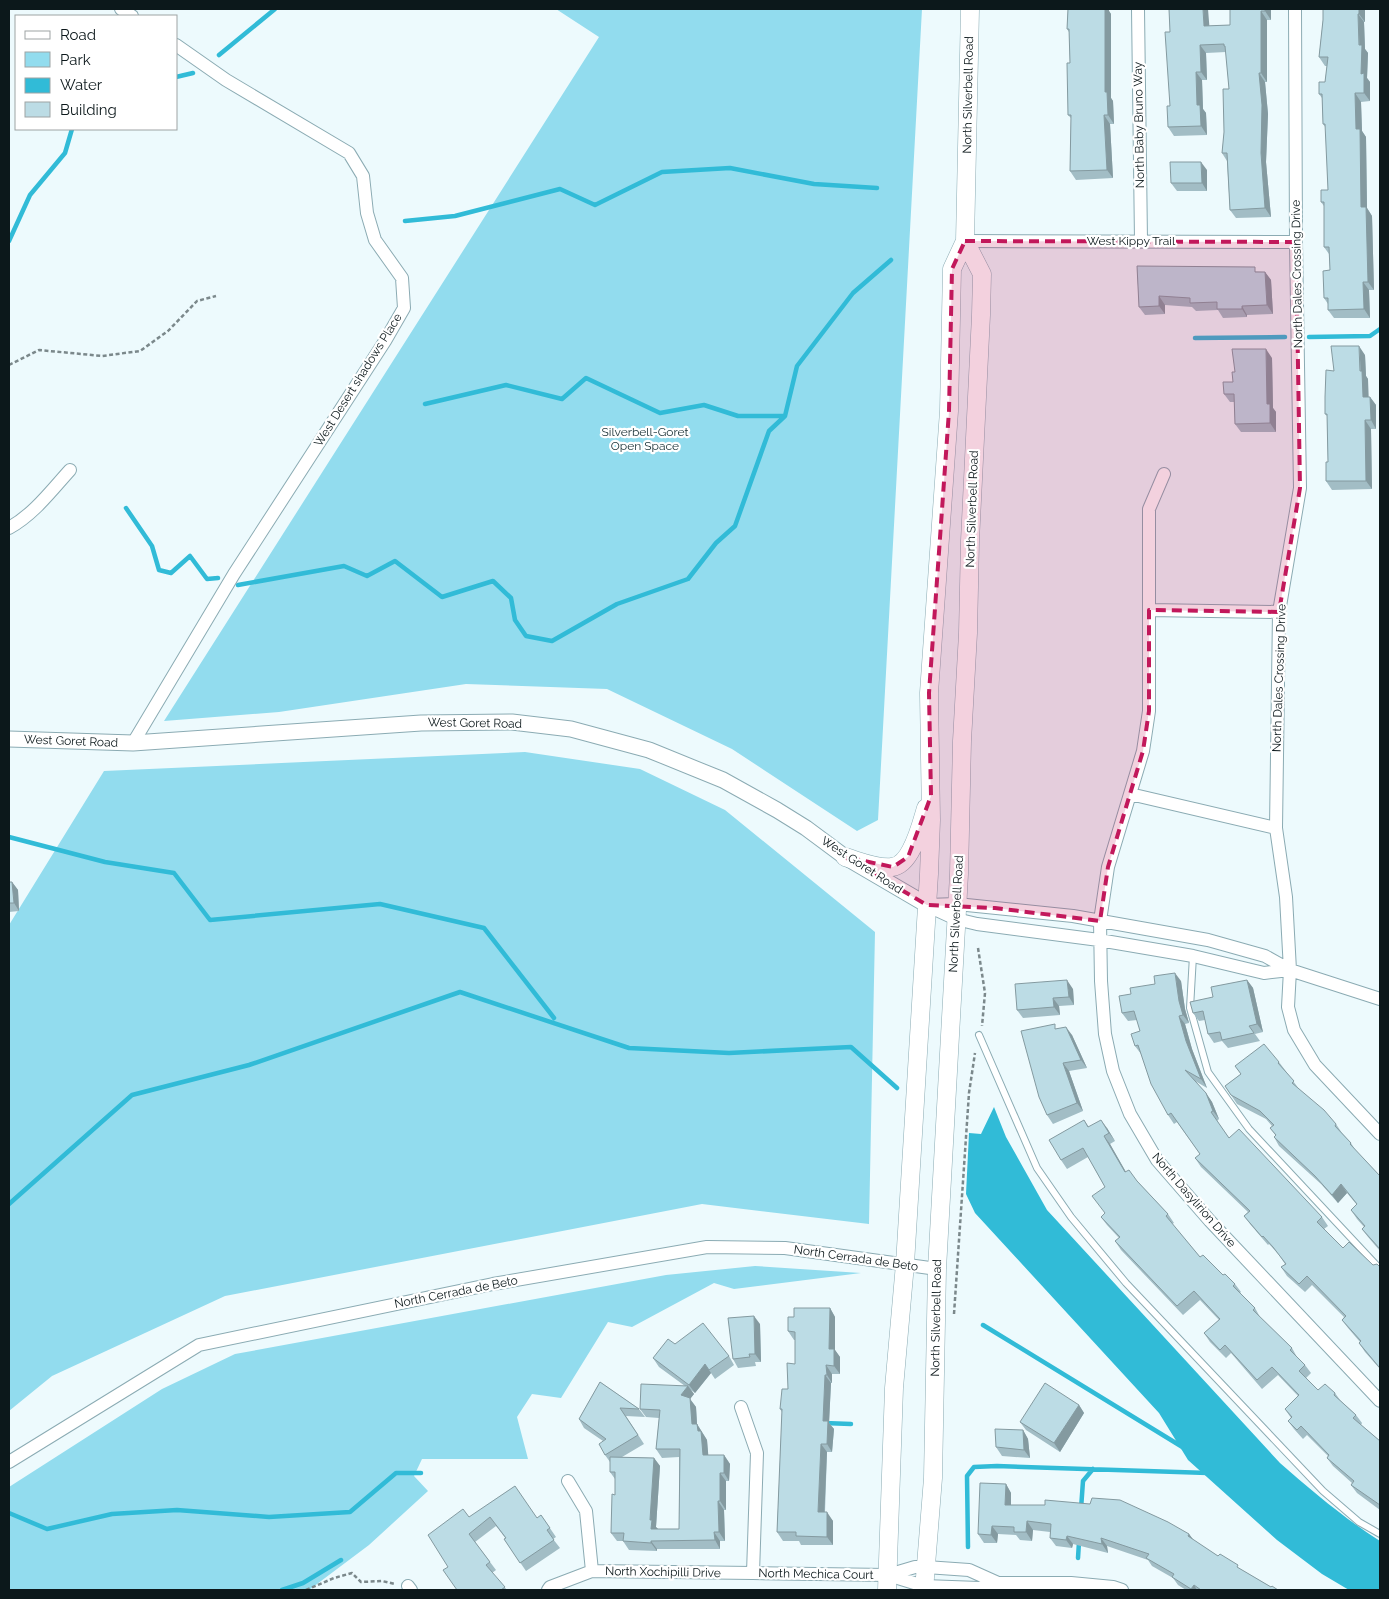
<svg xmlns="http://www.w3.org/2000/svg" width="1389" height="1599" font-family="Raleway,sans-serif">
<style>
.green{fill:#92dcee}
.water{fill:#31bbd7}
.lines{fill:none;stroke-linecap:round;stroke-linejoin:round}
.stream{stroke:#31bbd7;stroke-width:4.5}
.service-casing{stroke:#8babb3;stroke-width:8}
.minor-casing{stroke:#8babb3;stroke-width:14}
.tertiary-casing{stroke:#8babb3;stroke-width:17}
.secondary-casing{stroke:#8babb3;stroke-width:19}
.path{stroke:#7b888b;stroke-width:2.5;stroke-dasharray:4 2.5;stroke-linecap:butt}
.service{stroke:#fff;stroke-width:6}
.minor{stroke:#fff;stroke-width:12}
.tertiary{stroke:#fff;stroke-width:15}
.secondary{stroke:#fff;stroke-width:18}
.wall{fill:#a2bdc5}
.shaded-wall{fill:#849aa0}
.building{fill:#bcdce5;stroke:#849aa0}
.marked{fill:#c2185b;fill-opacity:0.2;stroke:#c2185b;stroke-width:4;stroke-dasharray:10 6;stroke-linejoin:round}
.labels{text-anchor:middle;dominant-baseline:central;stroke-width:4.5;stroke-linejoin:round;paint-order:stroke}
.street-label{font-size:12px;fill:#0c181b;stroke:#fff}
.park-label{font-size:12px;fill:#193035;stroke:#fff}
</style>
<rect width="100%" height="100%" fill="#edfafd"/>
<path class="green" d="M556,9H922L878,820L857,831L732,749L607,689L466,684L279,712L164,721L599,37Z
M525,752L640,769L725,810L875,932L869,1224L702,1204L225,1296L52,1376L9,1411V925L104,771Z
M755,1266L861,1273L734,1289L714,1283L632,1327L608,1322L561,1398L532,1394L517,1417L528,1459H422L414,1476L428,1491L369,1545L309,1590H9V1487L162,1389L235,1354L666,1275Z"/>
<path class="water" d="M994,1107L1006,1137L1047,1210L1280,1463C1312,1491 1344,1518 1380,1541V1590H1349L1322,1574L1277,1540L1188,1460L1159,1413L975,1213L966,1194L969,1133L981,1134Z"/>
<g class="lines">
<path class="stream" d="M219,55L275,9
M176,77L193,73
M405,221L455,216L560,189L595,205L662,172L730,168L814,184L877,188
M9,241L30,195L65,153L72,129
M1309,337L1370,336L1380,329
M1195,338L1285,337
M425,404L506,385L562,399L586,378L660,413L704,405L738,416H784
M126,508L152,546L159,570L171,573L190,556L207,579L218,578
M238,585L344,566L367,576L395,561L442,597L493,581L511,598L515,620L526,636L552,641L617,604L688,579L716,543L735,526L769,431L785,416L797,366L853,293L891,260
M9,837L105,862L174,873L210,920L380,904L484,928L554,1018
M9,1204L132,1095L249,1065L460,992L629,1048L729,1053L851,1047L897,1088
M983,1325L1184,1448
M824,1423L851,1424
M1081,1509L1083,1481L1093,1469
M9,1513L47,1529L112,1514L177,1510L269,1517L350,1512L396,1473H421
M968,1547L967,1476L974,1467L997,1466L1208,1473
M1078,1558L1079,1542
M282,1590L303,1583L341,1560"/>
<defs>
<path id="service" d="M1193,956L1190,1008L1208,1072L1249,1129L1380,1269
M979,1035L1037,1168L1071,1217L1126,1283L1323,1491L1359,1522L1380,1534"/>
<path id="minor" d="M121,9L132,16
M1138,9L1141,241
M1295,9L1296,242L1300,488L1279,612L1276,828L1286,897L1290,970L1288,1007L1294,1030L1315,1065L1380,1134
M965,241L1296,242
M1164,474L1149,509V711L1143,751L1108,867L1100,921L1101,981L1105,1034L1113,1071L1130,1114L1157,1160L1210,1221L1380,1401
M9,528C34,514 51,491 70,470
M1149,610L1279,612
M133,743L234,574L385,341L404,308L402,278L375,240L367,213L363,176L349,153L226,80L176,45
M1130,794L1276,828
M927,905L957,904L1073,916L1208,940L1265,956L1290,970L1380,999
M930,907L956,919L977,924L1099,940L1193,956L1264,973L1290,970
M741,1407L757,1453L753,1573L888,1575L915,1567H926L969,1570L998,1583
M9,1462L199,1345L493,1284L707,1247L785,1248L937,1269
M568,1481L586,1511L592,1571
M888,1575L924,1586L979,1588L998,1583H1071L1113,1587L1122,1590
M408,1586L411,1590
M548,1590L550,1587L592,1571L753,1573"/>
<path id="tertiary" d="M9,739L133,743L421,723L512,722L571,729L649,750L723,780L777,810L806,828L845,857L927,905"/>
<path id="secondary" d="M845,857C859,861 877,869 892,867C912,865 921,824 926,808
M887,1590L894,1388L905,1264L929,874L931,820L929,693L949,411L952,269L965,241L970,9
M924,1590L933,1478L937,1269L959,874L962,741L968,633L970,541L981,315L982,274L965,241"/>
</defs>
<use href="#service" class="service-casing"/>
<use href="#minor" class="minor-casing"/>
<use href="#tertiary" class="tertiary-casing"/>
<use href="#secondary" class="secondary-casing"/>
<path class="path" d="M9,365L39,350L102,356L140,351L168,331L197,301L216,296
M978,948L985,993L982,1026
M954,1314L969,1093L975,1053
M306,1590L334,1578L352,1573L361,1582L382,1581L395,1584"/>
<use href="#service" class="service"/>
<use href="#minor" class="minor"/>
<use href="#tertiary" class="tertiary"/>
<use href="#secondary" class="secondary"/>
</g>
<path class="wall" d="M1068,9H1109V11L1111,14V98L1113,101L1114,124H1110L1113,178L1076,180L1070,171L1071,118L1068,115L1070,63L1069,32L1067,29Z
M1230,9H1271V20H1267V82H1265L1268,114L1266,162L1271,217L1236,218L1230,210L1227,161L1222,153L1229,89L1226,52L1206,53L1207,80H1202L1203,109L1206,113L1207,135L1174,136L1168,127L1170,106V32L1210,26L1230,25Z
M1365,9V22H1364L1365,49L1368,53L1367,78L1370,82V101L1361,102L1362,131L1366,137L1367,208L1372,216L1374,290H1369L1370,318H1334L1328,310V304L1324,298L1330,270L1329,254L1324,247V206L1321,202L1328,190L1326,128L1323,124L1322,98L1319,94L1325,82L1327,66H1325L1319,57L1323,20Z
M1207,170V191H1177L1171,183Z
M1137,266L1265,272L1271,280L1273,314L1247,315V317L1223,318L1218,310L1196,311L1192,307L1165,305V314L1145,315L1139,307Z
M1365,355L1366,376L1368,379V397H1370L1376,405V429H1371L1372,489L1332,490L1326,481L1328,462L1327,416L1325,414L1334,371Z
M1272,358L1273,408L1276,412V432H1241L1235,424L1234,402H1230L1224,394L1233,382L1235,372Z
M9,882H12L18,890L19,911L9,912Z
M1247,980L1253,988L1263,1032L1255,1034L1260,1041L1228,1048L1222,1041L1214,1043L1208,1034L1205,1020L1199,1021L1193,1013L1213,997Z
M1181,981L1185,1009L1189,1023L1185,1024L1192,1049L1207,1088L1195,1081L1206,1093L1212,1102L1219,1119L1217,1121L1229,1138L1322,1217L1328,1226L1324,1229L1343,1248L1373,1265L1380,1267V1369L1365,1352L1359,1343L1360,1342L1348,1328L1342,1320L1344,1317L1312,1285L1305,1292L1287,1276L1281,1267L1285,1264L1279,1255L1269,1244L1268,1245L1250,1224L1244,1216L1248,1212L1201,1167L1195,1158L1200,1154L1177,1122L1174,1124L1168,1115L1141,1054L1135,1046L1140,1031L1137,1020L1128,1021L1122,1013L1131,994Z
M1073,989L1074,1005L1059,1006L1060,1015L1023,1018L1017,1010Z
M1058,1028L1072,1035L1087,1068L1069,1071L1083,1111L1053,1124L1047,1115Z
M1279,1062L1299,1089L1336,1124L1342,1133L1351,1143L1356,1151L1380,1176V1175V1251L1368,1237L1362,1229L1364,1227L1357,1219L1351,1210L1357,1205L1347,1193L1338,1203L1321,1184L1279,1146L1274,1137L1276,1136L1270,1128L1272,1126L1266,1119L1237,1104L1225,1086L1241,1074L1235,1066Z
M1084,1120L1089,1127L1107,1128L1115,1141L1110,1144L1126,1172L1137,1181L1168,1214L1174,1223L1172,1224L1200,1257L1235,1284L1241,1292L1240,1293L1255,1308L1260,1317L1292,1348L1297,1357L1305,1365L1311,1373L1306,1378L1318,1390L1335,1393L1340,1400L1356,1415L1362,1423L1361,1425L1380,1441V1510L1357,1493L1351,1485L1352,1483L1333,1466L1327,1458L1328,1456L1307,1435L1303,1439L1294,1429L1288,1421L1291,1418L1285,1409L1298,1396L1278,1375L1262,1389L1231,1353L1226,1358L1210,1342L1204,1333L1219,1320L1200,1300L1183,1315L1121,1250L1115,1241L1119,1238L1107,1225L1101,1217L1105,1214V1187L1088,1157L1067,1169L1061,1160Z
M830,1308L835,1317V1350L840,1357V1374H832V1383H831L829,1423L834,1429L832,1452H827L825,1512L833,1521V1545H801L799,1541H783L777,1532L782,1412L780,1409L788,1389L795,1364V1340H794L788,1331L794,1317Z
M760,1324L761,1362H755L756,1366L738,1368L733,1359Z
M675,1344L729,1356L734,1365L715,1379L711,1373L695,1393L691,1390L694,1394L690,1399L696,1407L697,1424L707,1440L708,1455H724L730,1464L729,1481H726V1510H724L725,1541H720V1549H657V1551L629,1550L623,1541H617L611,1533L615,1495V1479L610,1472V1462L605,1455L603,1441L584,1428L579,1419L600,1382L639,1409L645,1417L626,1416L644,1444L622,1457L654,1458L660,1466L656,1527L658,1529H679V1457L662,1458L656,1449L659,1418L646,1417L640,1409L685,1386L659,1367L653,1358Z
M1079,1405L1084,1413L1060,1452L1026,1430L1020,1422Z
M1023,1430L1028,1439L1030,1458L1002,1456L996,1447Z
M1006,1484L1011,1493V1505L1189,1534L1194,1541L1218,1556L1271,1587L1278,1590H1186L1178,1585L1173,1578L1152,1566L1148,1560L1107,1546L1108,1553L1073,1544L1072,1548L1056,1546L1050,1538V1532L1033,1530L1032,1541L1020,1540L1016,1535L998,1534L997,1543H984L978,1534Z
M541,1515L556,1537L553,1539L560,1548L526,1571L504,1539H506L496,1526L475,1542L496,1570L492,1573L507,1590H457L448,1567L469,1517L537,1518Z"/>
<path class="shaded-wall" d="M1105,9H1109V11L1111,14V98L1113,101L1114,124L1108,115L1105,92Z
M1203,9H1208L1210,34L1204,26Z
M1265,9H1271V20L1265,11Z
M1359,9H1365V22L1359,14Z
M1261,11L1267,20V82L1261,73Z
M1358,14L1364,22L1365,49L1368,53L1367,78L1370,82V101L1364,93L1361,74Z
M1200,45L1206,53L1207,80L1201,72Z
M1196,72L1202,80L1203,109L1206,113L1207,135L1201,126L1197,105Z
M1259,73L1265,82L1268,114L1266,162L1271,217L1265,208L1261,153Z
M1355,93L1361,102L1362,131L1366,137L1367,208L1372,216L1374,290L1368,282L1361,207L1356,129Z
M1104,115L1110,124L1113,178L1107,170Z
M1201,162L1207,170V191L1202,183Z
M1265,272L1271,280L1273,314L1267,305Z
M1363,282L1369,290L1370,318L1364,309Z
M1159,296L1165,305V314L1159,306Z
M1242,306L1247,315V317L1242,309Z
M1359,346L1365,355L1366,376L1368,379L1369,405L1363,397Z
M1266,349L1272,358L1273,408L1276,412V432L1270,423L1267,404Z
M1370,397L1376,405V429L1371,420Z
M1365,420L1371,429L1372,489L1366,481Z
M12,882L18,890L19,911L14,903Z
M1175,973L1181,981L1185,1009L1189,1023L1183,1015L1179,1001Z
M1067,980L1073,989L1074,1005L1069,997Z
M1247,980L1253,988L1263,1032L1257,1024Z
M1053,998L1059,1006L1060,1015L1054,1007Z
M1179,1016L1185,1024L1192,1049L1207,1088L1201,1079L1186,1041Z
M1066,1027L1072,1035L1087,1068L1081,1060Z
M1063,1063L1069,1071L1083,1111L1077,1103Z
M1206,1093L1212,1102L1219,1119L1213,1111Z
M1101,1120L1107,1128L1115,1141L1109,1133Z
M1104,1136L1110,1144L1131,1181L1125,1172Z
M1341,1184L1347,1193L1338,1203L1332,1195Z
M830,1308L835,1317V1350L840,1357V1374L834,1366L829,1349Z
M754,1316L760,1324L761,1362L755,1354Z
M705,1364L711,1373L695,1393L689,1385Z
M826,1365L832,1374V1383L827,1375Z
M825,1375L831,1383L829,1423L834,1429L832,1452L827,1444L823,1421Z
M688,1386L694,1394L690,1399L696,1407L697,1424L707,1440L709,1463L703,1455L681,1395Z
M1079,1405L1084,1413L1060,1452L1054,1443Z
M1023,1430L1028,1439L1030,1458L1024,1450Z
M821,1444L827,1452L824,1521L818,1512Z
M724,1455L730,1464L729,1481L724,1473Z
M654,1458L660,1466L656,1527L658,1529H651L650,1520Z
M720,1473L726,1481V1510L720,1501Z
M1006,1484L1011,1493V1513L1005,1505Z
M718,1501L724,1510L725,1541L719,1532Z
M827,1512L833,1521V1545L827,1537Z
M1027,1521L1033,1530L1032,1541L1026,1532Z
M992,1526L998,1534L997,1543L991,1535Z
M714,1532L720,1541V1549L715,1540Z
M1189,1534L1195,1542L1188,1536Z
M1067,1536L1073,1544L1072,1548L1066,1540Z
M1101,1538L1107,1546L1108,1553L1102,1544Z
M651,1541L657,1549V1551L651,1543Z
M1194,1585L1197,1590H1192L1191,1589Z"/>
<path class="building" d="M1068,9H1105V92H1107L1108,115H1104L1107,170L1070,171L1071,115H1068L1067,63H1070L1069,29H1067Z
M1169,9H1203L1204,26L1230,25V9H1265V11H1261V73H1259L1262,105L1261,153L1265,208L1230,210L1227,153H1222L1224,132L1223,89H1229L1225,46H1224V44L1200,45L1201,72H1196L1197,105H1200L1201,126L1168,127L1167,106H1170L1165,32H1170Z
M1323,9H1359V14H1358L1359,45H1362L1361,74L1364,73V93H1355L1356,129H1360L1361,207H1366L1368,282H1363L1364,309L1328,310V298H1324L1323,271L1330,270L1329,247H1324V202H1321V190H1328L1325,124H1323L1322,94H1319V82H1325L1328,57H1319L1323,20Z
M1170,162H1201L1202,183H1171Z
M1137,266L1255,267V272H1265L1267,305L1242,306V309H1217V302L1190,303V298L1159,296V306L1139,307Z
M1331,346H1359L1360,371H1362L1363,397H1370L1371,420H1365L1366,481H1326V462H1328L1327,414H1325V397L1326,370L1334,371Z
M1232,349H1266L1267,404H1270V423L1235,424L1234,394H1224L1223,382H1233L1232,372H1235Z
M9,882H12L14,903H9Z
M1175,973L1179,1001L1183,1015L1179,1016L1186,1041L1201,1079L1185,1070L1206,1093L1213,1111L1211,1112L1229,1138L1239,1129L1322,1217L1317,1222L1343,1248L1349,1242L1373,1265L1377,1264L1380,1267V1366L1379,1367L1359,1343L1361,1341L1342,1320L1346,1316L1307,1276L1299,1284L1281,1267L1286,1264L1273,1247L1263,1236L1262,1237L1244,1216L1250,1211L1195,1158L1200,1154L1171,1113L1168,1115L1151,1084L1138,1045L1135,1046L1131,1034L1140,1031L1134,1011L1122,1013L1119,996L1131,994L1130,988L1155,984L1154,976Z
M1067,980L1069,997L1053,998L1054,1007L1017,1010L1015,984Z
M1247,980L1257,1024L1249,1026L1254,1033L1222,1040L1220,1032L1208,1034L1203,1011L1193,1013L1190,1002L1213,997L1211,987Z
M1055,1024V1029L1066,1027L1081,1060L1063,1063L1077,1103L1047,1115L1039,1097L1021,1031Z
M1264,1044L1279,1062L1278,1063L1294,1081L1292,1083L1324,1110L1336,1124L1335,1126L1351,1143L1350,1144L1380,1176V1175V1249L1362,1229L1365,1226L1351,1210L1357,1204L1341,1184L1332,1195L1315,1176L1274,1137L1276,1135L1270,1128L1274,1125L1260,1111L1231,1095L1225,1086L1241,1074L1235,1066Z
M1084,1120L1088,1127L1101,1120L1109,1133L1104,1136L1125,1172L1129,1170L1137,1181L1168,1214L1166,1216L1200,1257L1203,1255L1223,1275L1225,1274L1235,1284L1233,1286L1255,1308L1253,1310L1292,1348L1290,1350L1305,1365L1299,1371L1318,1390L1325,1384L1335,1393L1334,1395L1356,1415L1353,1418L1380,1441V1505L1351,1485L1354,1481L1327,1458L1329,1455L1301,1426L1297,1430L1288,1421L1292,1417L1285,1409L1299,1395L1272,1367L1257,1380L1225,1345L1220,1350L1204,1333L1220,1319L1194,1291L1177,1306L1115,1241L1120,1237L1101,1217L1105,1213L1092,1196L1105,1187L1083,1148L1061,1160L1049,1140Z
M794,1308H830L829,1349H834V1366L826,1365L827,1375H825L823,1421H828L827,1444H821L818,1512H827V1537L796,1536V1532H777L782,1409H780L782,1389H788L787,1363L795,1364V1332L788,1331V1317H794Z
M754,1316L755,1354H749L750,1357L733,1359L728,1318Z
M703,1323L729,1356L709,1370L705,1364L689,1385L653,1358L668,1339L675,1344Z
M600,1382L639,1409L620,1408L638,1435L605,1455L599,1444L606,1439L579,1419Z
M1045,1383L1079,1405L1054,1443L1020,1422Z
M641,1384L688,1386L681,1395L690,1398L692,1424H697L698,1431H701L703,1455H724V1473H720V1501H718L719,1532H714L715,1540L651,1541V1543L623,1541L624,1533H611L612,1494L615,1495V1472H610V1457L654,1458L650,1520H652L651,1529H679L680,1449H656L660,1410L640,1409Z
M995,1429L1023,1430L1024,1450L996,1447Z
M980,1483L1006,1484L1005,1505H1045V1500L1090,1504L1092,1498L1120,1500L1168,1522L1189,1534L1188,1536L1218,1556L1220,1554L1238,1565L1237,1567L1271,1587L1272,1586L1278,1590H1201L1194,1585L1191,1589L1172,1577L1174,1574L1146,1558L1149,1554L1101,1538L1102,1544L1067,1536L1066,1540L1050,1538L1051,1524L1027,1521L1026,1532H1014V1527L992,1526L991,1535L978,1534Z
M515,1486L537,1518L541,1515L550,1528L547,1530L554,1540L520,1563L504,1539L506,1538L490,1517L469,1534L490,1562L486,1565L505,1587L501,1590H457L443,1570L448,1567L428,1535L463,1509L469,1517Z"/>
<path class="marked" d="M965,241L1296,242L1300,488L1279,612L1149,610V711L1143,751L1108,867L1100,921L995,908L927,905L845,857L893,867L908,857L931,796L929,693L949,411L952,269Z"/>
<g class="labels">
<g class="street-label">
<text transform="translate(968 95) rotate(-89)">North Silverbell Road</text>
<text transform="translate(1139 125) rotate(-91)">North Baby Bruno Way</text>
<text x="1131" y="241">West Kippy Trail</text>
<text transform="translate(1297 274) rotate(-91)">North Dales Crossing Drive</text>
<text transform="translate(358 380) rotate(-58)">West Desert shadows Place</text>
<text transform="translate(972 509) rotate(-88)">North Silverbell Road</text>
<text transform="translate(1279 678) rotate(-88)">North Dales Crossing Drive</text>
<text transform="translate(475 723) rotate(1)">West Goret Road</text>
<text transform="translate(71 741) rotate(2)">West Goret Road</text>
<text transform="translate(862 865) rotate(33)">West Goret Road</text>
<text transform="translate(956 914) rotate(-87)">North Silverbell Road</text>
<text transform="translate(1194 1200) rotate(49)">North Dasylirion Drive</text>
<text transform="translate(856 1258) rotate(8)">North Cerrada de Beto</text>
<text transform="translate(456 1292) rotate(-11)">North Cerrada de Beto</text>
<text transform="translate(936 1318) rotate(-89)">North Silverbell Road</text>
<text transform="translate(663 1572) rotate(1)">North Xochipilli Drive</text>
<text transform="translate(816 1574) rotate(1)">North Mechica Court</text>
</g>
<g class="park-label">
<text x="645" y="432">Silverbell-Goret<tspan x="645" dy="14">Open Space</tspan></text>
</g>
</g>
<rect width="1389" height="1599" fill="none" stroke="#0c181b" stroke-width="20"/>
<rect x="15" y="15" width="162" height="115" fill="#ffffff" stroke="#9ea3a4"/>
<rect x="25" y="31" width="25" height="8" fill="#ffffff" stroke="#9ea3a4"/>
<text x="60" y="40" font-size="15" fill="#0c181b">Road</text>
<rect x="25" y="52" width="25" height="15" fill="#92dcee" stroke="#9ea3a4"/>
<text x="60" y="65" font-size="15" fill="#0c181b">Park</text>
<rect x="25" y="78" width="25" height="15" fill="#31bbd7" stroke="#9ea3a4"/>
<text x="60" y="90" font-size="15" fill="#0c181b">Water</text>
<rect x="25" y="102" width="25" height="15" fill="#bcdce5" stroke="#9ea3a4"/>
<text x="60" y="115" font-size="15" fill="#0c181b">Building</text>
</svg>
